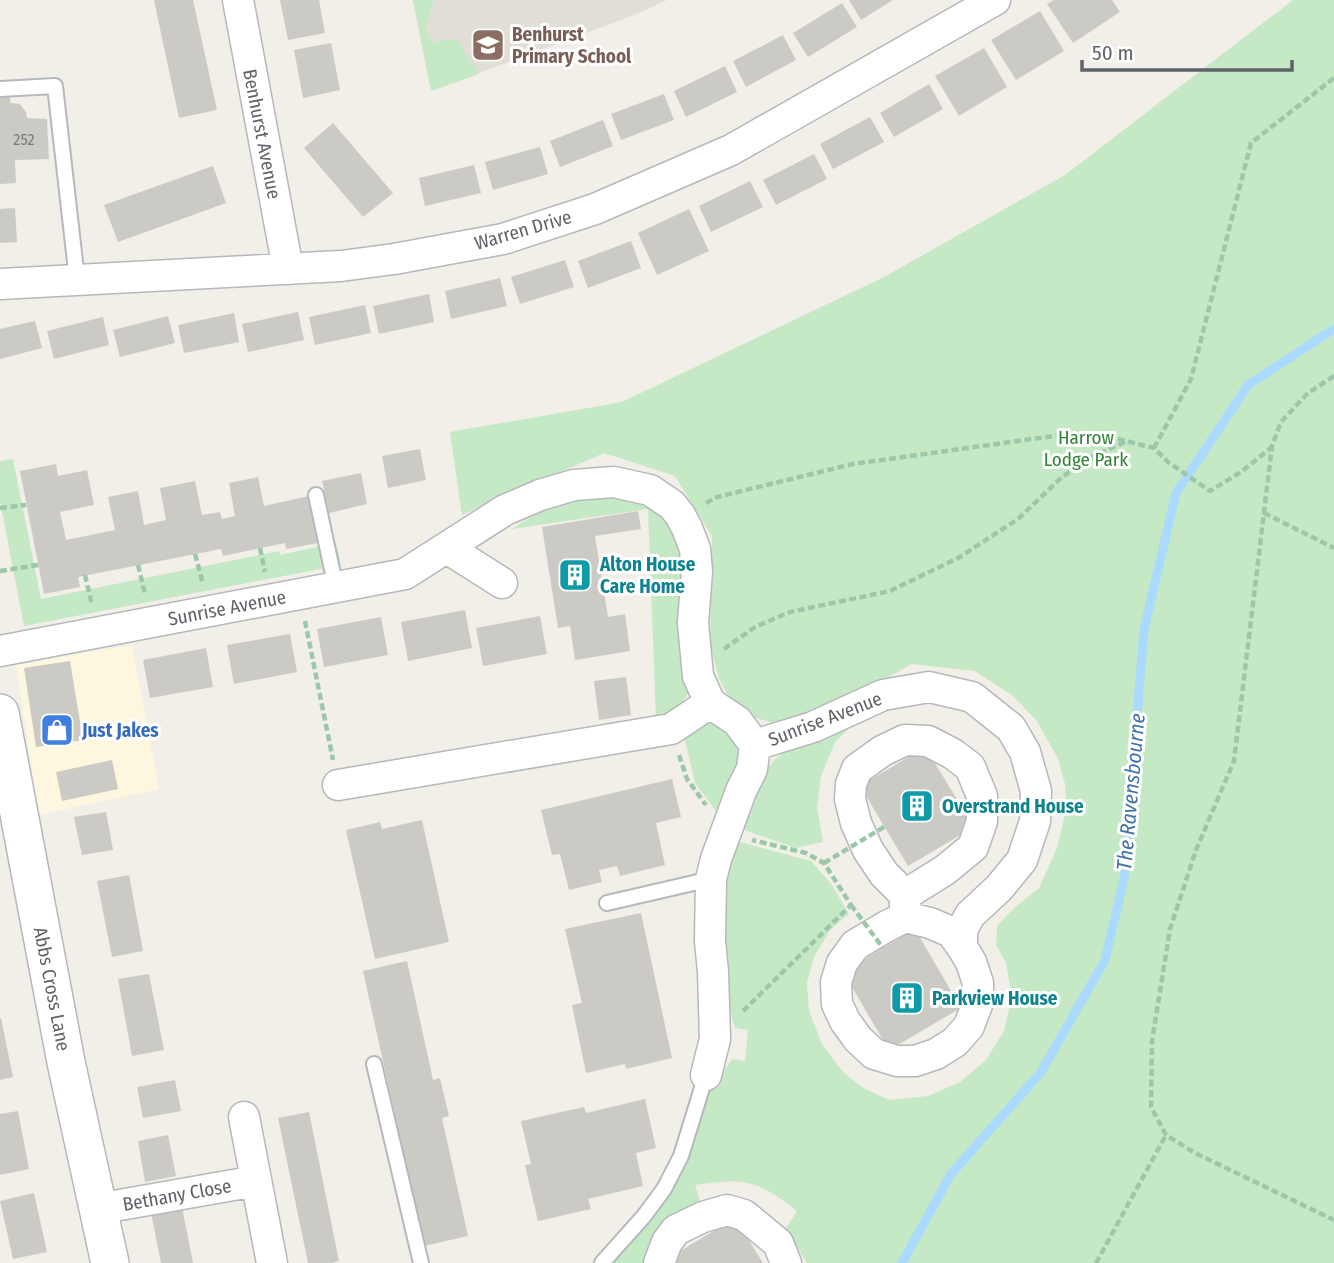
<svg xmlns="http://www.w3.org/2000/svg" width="1334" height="1263" font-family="'Fira Sans Condensed',sans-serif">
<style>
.commercial{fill:#fef7e0}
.education{fill:#e1ded6}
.green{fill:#c5e8c5}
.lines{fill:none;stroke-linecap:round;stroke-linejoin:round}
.stream{stroke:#aadaff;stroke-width:9}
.building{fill:#cccac5}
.service-casing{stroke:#b5b8bc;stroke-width:18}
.minor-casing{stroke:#b5b8bc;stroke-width:33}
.tertiary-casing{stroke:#b5b8bc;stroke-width:40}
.path{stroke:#9cc7a9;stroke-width:4.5;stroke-dasharray:7 3.5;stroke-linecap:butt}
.service{stroke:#fff;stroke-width:14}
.minor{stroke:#fff;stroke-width:30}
.tertiary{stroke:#fff;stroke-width:37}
.path-bridge{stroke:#9cc7a9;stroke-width:4.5;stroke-dasharray:7 3.5;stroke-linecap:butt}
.labels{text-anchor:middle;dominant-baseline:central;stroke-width:6;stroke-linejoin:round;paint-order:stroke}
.number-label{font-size:16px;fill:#7a7d7f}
.education-label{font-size:19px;font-weight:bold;fill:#785e54;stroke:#fff;text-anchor:start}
.street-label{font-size:19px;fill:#5f6368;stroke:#fff}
.park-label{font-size:19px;fill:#348238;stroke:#fff}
.culture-label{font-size:19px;font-weight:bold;fill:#0d838f;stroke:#fff;text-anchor:start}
.shop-label{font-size:19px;font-weight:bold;fill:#366cbe;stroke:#fff;text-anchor:start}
.water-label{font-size:21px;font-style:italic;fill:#4174aa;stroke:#fff}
</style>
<rect width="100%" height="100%" fill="#f1efe8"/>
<path class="commercial" d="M132,645L159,789L39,815L16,665Z"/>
<path class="education" d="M413,0H667L632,16L431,91Z"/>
<path class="green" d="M413,0H434L425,29L432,42L456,39L479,74L431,91Z
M1293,0H1334V1263H807L786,1228L797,1211C757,1179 744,1178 695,1185L701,1204L648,1263H613C646,1226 674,1185 694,1140C701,1122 704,1100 709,1081L716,1082L732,1059L745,1061L748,1030L735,1028C730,1014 729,1000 727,986C721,937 720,888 736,841L811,861L832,885L849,914L830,930L814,957L807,983L809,1011L822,1044L842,1071L863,1088L889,1100L928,1096L960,1082L986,1060L1004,1031L1012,997L1006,963L996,945L997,926L1014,908L1039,888L1057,848L1066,811L1065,784L1058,759L1037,721L1013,696L975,671L912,664L854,696L782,725L755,718L736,706L728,696L719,679L710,645L712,536L675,476L604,453L462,515L450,432L622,402L884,277L1065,175Z
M13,459L41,599L279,551L280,555L336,543L341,565L24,626L0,501V461Z
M610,494L637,501L661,513L679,536L686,564L691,683C684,707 678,709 656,719L648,509L511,529L547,508L583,498Z
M862,716L835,742L821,776L817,807L823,842L796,848L741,829C748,809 758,780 771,764C784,746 840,726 862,716Z
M712,721L722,723L743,751L719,815L695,783L685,740V733L702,723Z"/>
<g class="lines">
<path class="stream" d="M902,1263L951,1174L1041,1072L1105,960L1124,879L1144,629L1176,493L1248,385L1334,329"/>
</g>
<path class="building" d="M154,0H193L217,110L179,118Z
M280,0H319L325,33L288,40Z
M849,0H893L861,20Z
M1054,0H1112L1120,12L1073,43L1047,4Z
M842,3L857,27L808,57L793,33Z
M1040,11L1064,51L1016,80L991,40Z
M783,35L796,60L746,87L733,61Z
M331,43L340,90L303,98L294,50Z
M984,48L1007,87L959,116L935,76Z
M725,66L737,92L686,117L674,91Z
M929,84L943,109L894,137L880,113Z
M664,94L674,120L621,140L611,114Z
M0,97H10V103L20,104L26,112L27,118L47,119L49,159L15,160L16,183L0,184Z
M870,117L884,142L833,169L820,144Z
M603,120L613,146L560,167L550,141Z
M333,123L393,193L363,217L304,148Z
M540,147L548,174L493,190L485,162Z
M814,154L827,179L776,205L763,180Z
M474,165L481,193L425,206L419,178Z
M213,166L226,203L118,242L104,205Z
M750,181L763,207L711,232L699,206Z
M15,208L17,242L0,243V209Z
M689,209L709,251L657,275L638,233Z
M631,241L641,268L588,288L578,261Z
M565,260L574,287L520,304L511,277Z
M500,278L507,306L451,319L445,291Z
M429,294L434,322L379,334L373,306Z
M365,305L371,333L315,345L309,317Z
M298,312L304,340L248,352L242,324Z
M234,313L239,342L184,353L178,325Z
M168,316L175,343L120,357L113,330Z
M103,317L109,345L54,359L47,331Z
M35,321L42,348L0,359V329Z
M420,449L426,480L388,488L382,456Z
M56,464L58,476L87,470L94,505L60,512L66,540L115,530L108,497L138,491L144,525L166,520L160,488L195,481L202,515L220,512L222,519L235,516L229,483L258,477L264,506L309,496L318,543L286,549L285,543L223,556L221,549L78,577L80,587L44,594L20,471Z
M361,473L367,504L329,513L322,481Z
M638,511L641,529L595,536L608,617L625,614L630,651L575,660L570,626L558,628L542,527Z
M465,610L472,648L408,661L401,622Z
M540,616L547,654L483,666L476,628Z
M381,617L388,655L324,667L317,629Z
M290,634L297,672L234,684L227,645Z
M206,648L213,687L150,698L143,660Z
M70,661L83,740L36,747L24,668Z
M626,677L631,715L599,720L594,681Z
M925,747L974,827L908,866L860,786Z
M112,760L118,789L62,801L56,772Z
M672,779L681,817L656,823L665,865L620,876L617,866L599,870L602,882L569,890L560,854L552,855L541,810Z
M106,812L113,850L82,855L74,817Z
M422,820L449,942L375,959L346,830L380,822L382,829Z
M129,875L143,951L112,957L97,881Z
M641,913L672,1058L626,1069L625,1064L586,1073L572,1005L582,1003L565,929Z
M915,929L961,1008L889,1050L843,972Z
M407,961L433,1080L440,1078L449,1116L442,1118L468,1236L424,1246L363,971Z
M149,974L164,1050L132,1056L118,979Z
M0,1018H1L13,1077L0,1080Z
M175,1080L181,1111L143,1118L137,1087Z
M645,1099L656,1148L636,1153L643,1186L588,1199L591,1209L538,1221L525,1165L531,1164L521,1121L584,1107L586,1113Z
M18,1111L29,1169L0,1175V1114Z
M309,1112L339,1261L331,1263H308L278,1118Z
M168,1135L176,1176L145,1182L138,1141Z
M34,1193L47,1252L13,1259L0,1201Z
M181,1202L193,1263H161L150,1208Z
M735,1218L763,1263H669L667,1259Z"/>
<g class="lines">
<defs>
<path id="service" d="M0,89L55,86L77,279
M316,495L336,588
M607,903L711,879
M374,1064L421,1263
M602,1263L644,1216L664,1189L681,1156L706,1075"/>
<path id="minor" d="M238,0L288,269
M0,284L341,266L394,259L503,239L595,209L731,150L995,0
M447,548L502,583
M0,651L405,574L505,510L540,495L574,485L614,482L650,490L672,505L680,515L687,528L695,549L697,571L693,623L698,676L710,703L737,721L755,745L752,769L741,791L716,859L711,879L710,941L713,972L715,1039L706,1075
M755,745L813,727L883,695L929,687L972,697L1011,728L1025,752L1036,791L1035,821L1022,860L999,888L970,915L962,930V947L971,962L978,983V1002L969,1026L955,1042L936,1054L915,1061H897L874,1054L858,1039L845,1021L837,1004L836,982L842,963L855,945L887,926L905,917L930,923L951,932L962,947
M338,785L671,729L710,703
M905,895L884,874L868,850L856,823L850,799L851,784L857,769L882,751L905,740L928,741L953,754L970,767L982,796V821L973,847L945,870L905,895V917
M244,1117L272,1263
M97,1209L256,1181
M659,1263L667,1242L676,1230L703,1217L727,1210L744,1215L778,1243L786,1263"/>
<path id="tertiary" d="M0,713L66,1062L110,1263"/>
</defs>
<use href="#service" class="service-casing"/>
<use href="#minor" class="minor-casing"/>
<use href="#tertiary" class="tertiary-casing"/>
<path class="path" d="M1334,376L1308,393L1281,422L1272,446L1234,761L1196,850L1170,929L1152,1041L1151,1107L1166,1135L1195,1153L1334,1220
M1154,448L1191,379L1251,143L1334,78
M706,503L717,497L853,464L1075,433L1106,436L1154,448L1168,462L1210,491L1241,472L1272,447
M0,508L26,505
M1264,513L1334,548
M260,548L265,572
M195,554L203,584
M138,565L145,594
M0,571L38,565
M85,575L92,605
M305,621L333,760
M724,649L755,627L790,612L890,591L960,557L1018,519L1062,477L1094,456L1127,441
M679,755L687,779L706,805
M743,1011L851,905L824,863L806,853L752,840
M1096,1263L1166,1135"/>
<use href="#service" class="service"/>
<use href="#minor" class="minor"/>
<use href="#tertiary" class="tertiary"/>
<path class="path-bridge" d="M824,863L884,827
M851,905L883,948"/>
</g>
<defs>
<symbol id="school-square" viewBox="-11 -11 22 22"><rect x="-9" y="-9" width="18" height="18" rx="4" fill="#8d6e63" stroke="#fff"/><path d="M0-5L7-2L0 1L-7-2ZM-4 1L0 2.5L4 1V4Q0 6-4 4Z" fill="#fff"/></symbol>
<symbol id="building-square" viewBox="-11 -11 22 22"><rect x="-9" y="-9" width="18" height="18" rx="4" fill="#0f9aa8" stroke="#fff"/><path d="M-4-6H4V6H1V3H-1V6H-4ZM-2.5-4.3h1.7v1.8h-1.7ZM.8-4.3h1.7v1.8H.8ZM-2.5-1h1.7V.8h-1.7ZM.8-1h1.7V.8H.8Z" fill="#fff"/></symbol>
<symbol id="shop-square" viewBox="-11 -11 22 22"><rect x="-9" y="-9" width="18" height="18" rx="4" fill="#3f7fe0" stroke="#fff"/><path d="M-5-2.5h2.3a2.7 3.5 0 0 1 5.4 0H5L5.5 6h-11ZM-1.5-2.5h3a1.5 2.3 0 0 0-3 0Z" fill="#fff"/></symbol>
</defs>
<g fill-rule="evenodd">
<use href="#school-square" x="469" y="26" width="38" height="38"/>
<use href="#building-square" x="556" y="556" width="38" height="38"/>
<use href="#shop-square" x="38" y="711" width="38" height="38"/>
<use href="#building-square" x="898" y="787" width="38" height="38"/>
<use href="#building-square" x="888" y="979" width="38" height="38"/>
</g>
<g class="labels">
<g class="number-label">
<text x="24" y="139">252</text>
</g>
<g class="education-label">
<text x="512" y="34">Benhurst<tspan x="512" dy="22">Primary School</tspan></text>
</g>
<g class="street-label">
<text transform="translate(262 134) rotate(79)">Benhurst Avenue</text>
<text transform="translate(523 230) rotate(-16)">Warren Drive</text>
<text transform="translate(227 608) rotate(-11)">Sunrise Avenue</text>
<text transform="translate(825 719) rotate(-21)">Sunrise Avenue</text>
<text transform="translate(52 989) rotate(79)">Abbs Cross Lane</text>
<text transform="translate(177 1195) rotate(-10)">Bethany Close</text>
</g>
<g class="park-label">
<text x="1086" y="437">Harrow<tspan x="1086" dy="22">Lodge Park</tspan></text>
</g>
<g class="culture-label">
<text x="600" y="564">Alton House<tspan x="600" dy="22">Care Home</tspan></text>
<text x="942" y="806">Overstrand House</text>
<text x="932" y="998">Parkview House</text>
</g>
<g class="shop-label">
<text x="82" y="730">Just Jakes</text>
</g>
<g class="water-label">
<text transform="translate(1131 792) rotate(-85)">The Ravensbourne</text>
</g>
</g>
<path d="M1082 60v10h210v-10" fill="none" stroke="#5f6368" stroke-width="3.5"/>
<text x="1092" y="60" font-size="21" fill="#5f6368" stroke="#ffffff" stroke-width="5" paint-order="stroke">50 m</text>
</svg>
